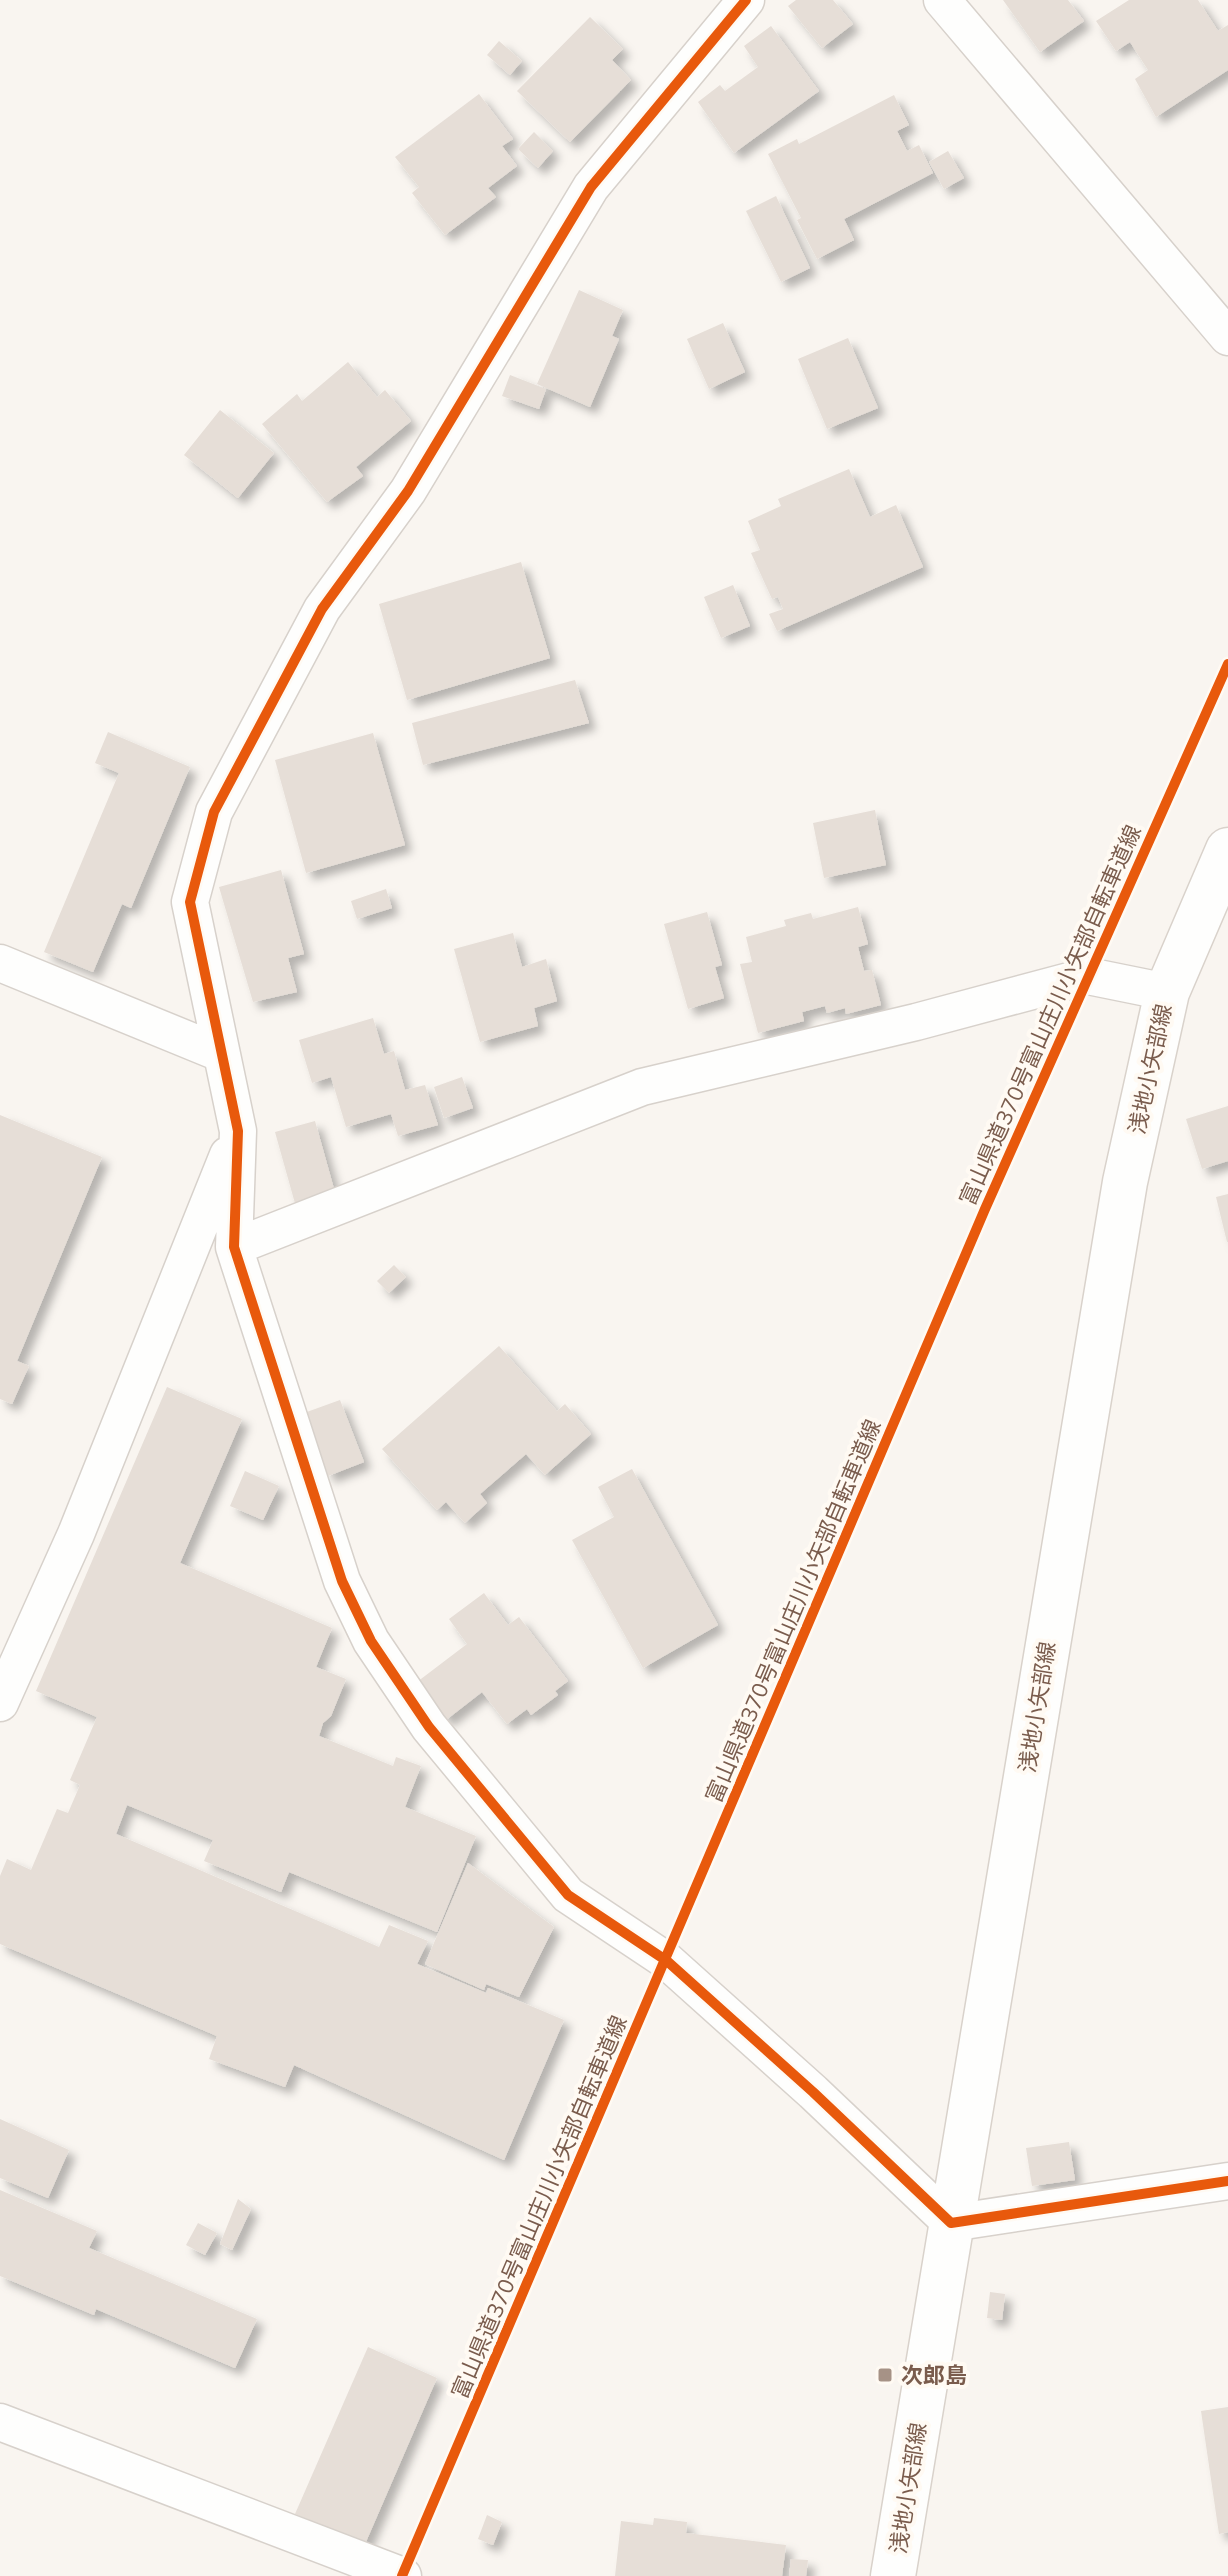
<svg xmlns="http://www.w3.org/2000/svg" width="1228" height="2576" font-family="Mulish,'Noto Sans JP',sans-serif">
<style>
.building{fill:#e6ded7;filter:url(#shadow)}
.lines{fill:none;stroke-linecap:round;stroke-linejoin:round}
.street-casing{stroke:#d7d1cb;stroke-width:39}
.secondary-casing{stroke:#d9d2cb;stroke-width:47}
.street{stroke:#fefefd;stroke-width:36}
.secondary{stroke:#fefefd;stroke-width:44}
.cycleway-casing{stroke:#fffaf3;stroke-width:15}
.cycleway{stroke:#e8590c;stroke-width:10}
.poi-dot{fill:#a69286;stroke:#fffaf3;stroke-width:3}
.labels{text-anchor:middle;dominant-baseline:central;stroke-width:8;stroke-linejoin:round;paint-order:stroke}
.street-label{font-size:22px;fill:#7a5c4d;stroke:#fffaf3}
.poi-label{font-size:22px;font-weight:bold;fill:#7a5c4d;stroke:#fffaf3;text-anchor:start}
</style>
<defs>
<filter id="shadow"><feDropShadow dx="7" dy="7" stdDeviation="4" flood-color="#0004"/></filter>
</defs>
<rect width="100%" height="100%" fill="#f9f5f0"/>
<path class="building" d="M796,0H833L853,24L822,48L788,6Z
M1003,0H1068L1084,21L1040,52Z
M1129,0H1198L1218,31L1228,25V70L1156,117L1135,79L1148,70L1130,42L1116,51L1096,21Z
M590,17L623,49L612,60L631,80L570,142L517,91Z
M771,26L819,91L734,153L698,102L720,85L725,91L758,67L744,46Z
M499,41L522,61L510,75L487,55Z
M479,94L513,139L502,146L517,166L488,188L496,197L445,235L412,193L419,187L395,157Z
M894,95L909,125L897,131L907,151L919,145L933,173L844,219L854,240L817,259L797,220L801,218L768,154L797,139L799,144Z
M534,132L553,151L538,168L518,149Z
M948,151L964,178L944,189L929,162Z
M776,196L810,268L781,282L746,211Z
M579,290L623,310L612,336L619,339L590,407L537,384Z
M723,323L745,372L709,389L687,339Z
M848,338L878,408L827,429L798,359Z
M348,362L377,397L385,390L411,421L356,467L363,476L327,502L262,424L297,394L302,401Z
M510,375L546,389L539,409L502,396Z
M220,410L274,453L238,498L184,455Z
M849,469L870,517L896,505L923,567L777,631L769,614L783,609L778,597L772,599L751,553L760,550L748,521L781,506L778,499Z
M521,562L550,658L407,700L379,604Z
M733,585L750,626L721,638L704,597Z
M575,680L589,723L423,765L412,723Z
M108,732L190,767L131,908L122,904L93,972L44,952L119,773L95,763Z
M373,733L405,845L306,873L275,760Z
M875,810L886,865L824,878L813,823Z
M281,870L304,954L288,958L297,992L253,1002L219,887Z
M386,889L392,908L357,919L351,901Z
M858,907L868,944L858,947L864,971L872,970L881,1005L846,1014L845,1008L827,1013L825,1006L802,1012L804,1021L758,1033L740,964L752,962L746,937L786,926L784,920L811,913L813,919Z
M707,912L722,965L715,967L724,998L688,1009L664,924Z
M513,933L522,967L546,959L557,1001L534,1008L538,1026L480,1042L454,949Z
M373,1018L384,1054L394,1051L405,1090L425,1085L438,1125L398,1136L391,1114L346,1127L331,1077L312,1083L299,1040Z
M462,1077L473,1108L444,1118L434,1087Z
M1228,1106V1161L1202,1169L1186,1119Z
M0,1115L102,1157L17,1361L29,1366L12,1404L0,1399Z
M315,1121L336,1196L296,1207L275,1132Z
M1228,1194V1242H1227L1216,1197Z
M394,1265L406,1277L389,1293L377,1281Z
M499,1346L557,1411L565,1404L591,1434L545,1475L526,1454L480,1494L487,1503L465,1523L446,1502L437,1510L382,1449Z
M167,1387L242,1419L180,1563L332,1628L316,1667L346,1679L331,1716L323,1723L319,1736L393,1766L396,1757L421,1766L405,1807L476,1836L437,1932L289,1872L281,1892L204,1861L213,1840L127,1805L116,1834L379,1947L389,1925L428,1941L417,1964L486,1993L488,1988L564,2020L504,2160L294,2065L285,2087L209,2059L217,2036L0,1944V1876L7,1859L31,1870L57,1809L68,1813L80,1785L70,1780L97,1717L36,1691Z
M340,1400L364,1462L328,1476L304,1413Z
M632,1469L718,1625L643,1668L572,1540L614,1517L598,1487Z
M245,1471L279,1486L263,1520L230,1506Z
M484,1593L508,1625L519,1617L568,1681L555,1691L558,1695L531,1715L527,1709L507,1724L482,1692L446,1720L417,1682L467,1644L449,1619Z
M468,1863L554,1927L519,1997L486,1984L484,1990L425,1964Z
M0,2119L69,2150L48,2198L0,2178Z
M1069,2142L1075,2180L1032,2186L1026,2148Z
M0,2190L97,2231L89,2248L257,2319L235,2368L96,2309L94,2315L0,2276Z
M238,2199L251,2209L232,2250L220,2244Z
M198,2223L217,2233L205,2255L186,2245Z
M990,2292L1005,2294L1002,2320L987,2318Z
M368,2347L437,2378L365,2544L295,2514Z
M1228,2407V2532L1219,2534L1201,2411Z
M487,2515L502,2522L493,2545L478,2539Z
M654,2518L687,2522L686,2533L786,2545L782,2576H615L621,2521L653,2525Z
M791,2559L808,2560L806,2576H789Z"/>
<g class="lines">
<defs>
<path id="street" d="M746,0L591,187L408,491L322,609L214,812L190,902L238,1131L234,1247L342,1581L371,1641L429,1727L568,1895L667,1961L813,2092L951,2223L1228,2181
M942,0L1228,337
M0,963L220,1053
M234,1247L642,1087L916,1022L1088,976L1167,992
M0,1703L76,1534L228,1155
M0,2422L403,2576"/>
<path id="secondary" d="M893,2576L1125,1182L1167,992L1228,850"/>
</defs>
<use href="#street" class="street-casing"/>
<use href="#secondary" class="secondary-casing"/>
<use href="#street" class="street"/>
<use href="#secondary" class="secondary"/>
<defs>
<path id="cycleway" d="M746,0L591,187L408,491L322,609L214,812L190,902L238,1131L234,1247L342,1581L371,1641L429,1727L568,1895L667,1961L813,2092L951,2223L1228,2181
M402,2576L985,1209L1228,664"/>
</defs>
<use href="#cycleway" class="cycleway-casing"/>
<use href="#cycleway" class="cycleway"/>
</g>
<rect class="poi-dot" x="877" y="2367" width="16" height="16" rx="4"/>
<g class="labels">
<g class="street-label">
<text transform="translate(1050 1015) rotate(-66)">富山県道370号富山庄川小矢部自転車道線</text>
<text transform="translate(1150 1069) rotate(-78)">浅地小矢部線</text>
<text transform="translate(793 1611) rotate(-67)">富山県道370号富山庄川小矢部自転車道線</text>
<text transform="translate(1037 1707) rotate(-81)">浅地小矢部線</text>
<text transform="translate(539 2207) rotate(-67)">富山県道370号富山庄川小矢部自転車道線</text>
<text transform="translate(908 2488) rotate(-81)">浅地小矢部線</text>
</g>
<g class="poi-label">
<text x="901" y="2375">次郎島</text>
</g>
</g>
</svg>
